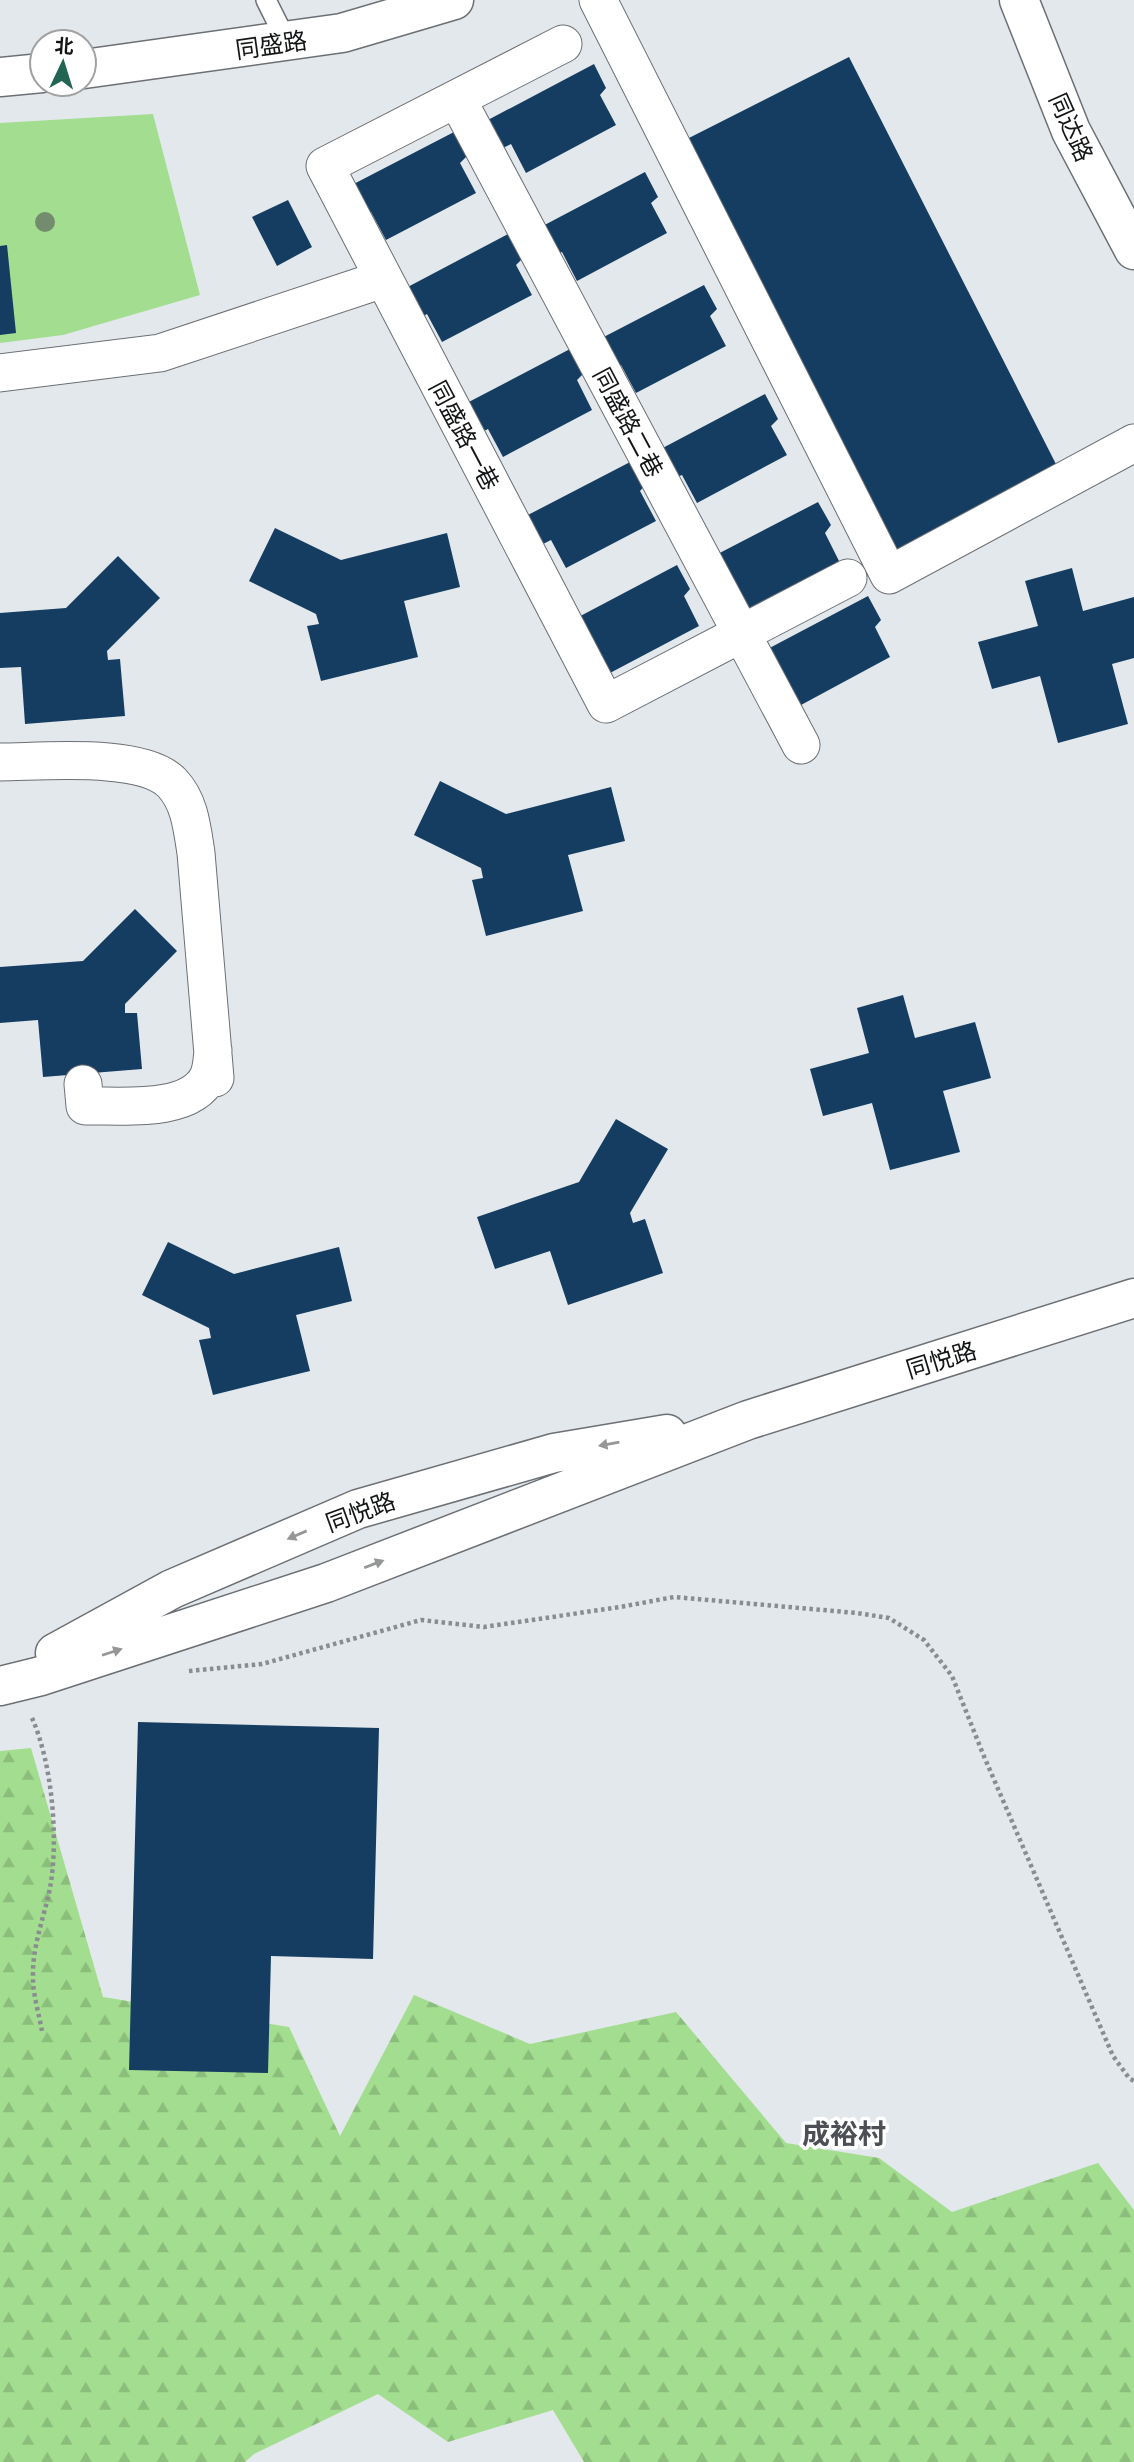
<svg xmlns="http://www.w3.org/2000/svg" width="1134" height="2462" font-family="'Noto Sans','Noto Sans SC',sans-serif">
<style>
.grass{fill:#a3dd8f}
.forest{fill:url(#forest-firs)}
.building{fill:#143d61}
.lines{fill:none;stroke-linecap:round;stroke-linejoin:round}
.lane-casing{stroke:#6c7075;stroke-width:22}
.street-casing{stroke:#6c7075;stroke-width:39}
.secondary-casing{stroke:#6c7075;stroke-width:41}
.path{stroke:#898d90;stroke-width:4.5;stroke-dasharray:3.5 3.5;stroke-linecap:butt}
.lane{stroke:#fff;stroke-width:19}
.street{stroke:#fff;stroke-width:37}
.secondary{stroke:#fff;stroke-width:38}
.tree{fill:#748c6e}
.oneway{fill:#959696}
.labels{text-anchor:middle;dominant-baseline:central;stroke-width:7;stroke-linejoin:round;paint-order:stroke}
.street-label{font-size:24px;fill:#131516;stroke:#fff}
.quarter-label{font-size:28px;font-weight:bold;fill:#4c5054;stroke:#fff}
</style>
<defs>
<pattern id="forest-firs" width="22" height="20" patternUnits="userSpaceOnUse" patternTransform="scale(1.75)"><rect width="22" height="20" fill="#a3dd8f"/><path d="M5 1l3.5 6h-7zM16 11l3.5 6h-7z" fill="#8bbd7b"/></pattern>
</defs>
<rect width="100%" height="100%" fill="#e3e8ed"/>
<path class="grass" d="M153,114L200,295L63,335L0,343V123Z"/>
<path class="forest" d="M31,1748L103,1997L289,2027L340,2136L414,1995L530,2044L676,2012L786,2143L879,2158L952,2212L1098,2163L1134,2210V2462H584L553,2410L448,2442L378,2394L254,2454L245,2462H0V1751Z"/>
<path class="building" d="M849,57L1059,470L892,554L683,141Z
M594,64L606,88L600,95L616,125L526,173L511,144L501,149L486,121Z
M454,132L467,156L460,163L476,193L386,240L371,212L361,217L346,188Z
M645,172L658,197L651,203L667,233L577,281L562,252L552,257L537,229Z
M288,200L312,247L277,266L252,217Z
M510,233L523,258L516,265L532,295L442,342L427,314L418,319L402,290Z
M7,245L16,333L0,335V246Z
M704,285L717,309L710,316L726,346L636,393L621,365L611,370L596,341Z
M570,349L584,373L577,380L592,410L503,457L488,429L478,434L463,405Z
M765,394L778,419L771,426L787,455L697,503L682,475L672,479L657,451Z
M634,460L647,483L640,491L656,521L566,568L551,540L541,545L526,516Z
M818,502L831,525L825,533L840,563L750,610L735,581L725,587L710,558Z
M275,528L341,560L447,533L460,587L404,601L418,657L321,681L307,626L319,624L316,614L249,581Z
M118,556L160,598L107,651L108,660L120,659L125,716L25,724L21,667L0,668V613L66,608Z
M677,565L690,589L684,596L699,626L610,673L569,622Z
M1072,568L1083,611L1134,597V658L1112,664L1128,724L1058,743L1040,676L992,689L978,642L1038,626L1025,581Z
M868,596L881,620L875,627L890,657L801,705L785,676L776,681L760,653Z
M440,781L506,814L611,787L625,841L568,855L583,911L486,936L472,880L483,878L481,868L414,835Z
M135,909L177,951L125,1004V1013H137L142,1069L43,1077L38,1020L0,1023V967L83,961Z
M903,995L915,1038L975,1022L991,1078L943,1091L960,1152L890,1170L872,1103L823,1116L810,1069L869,1053L857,1008Z
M616,1119L668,1149L630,1213L633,1223L645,1219L663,1273L568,1305L550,1251L495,1269L477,1217L579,1182Z
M168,1242L234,1274L339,1247L352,1301L296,1315L310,1371L213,1395L199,1340L211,1338L209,1328L142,1295Z
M138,1722L379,1728L373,1959L271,1956L268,2073L129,2070Z"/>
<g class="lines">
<defs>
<path id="lane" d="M266,0L287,42"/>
<path id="street" d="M598,0L889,575L1134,443
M563,44L325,166L606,704L848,578
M457,99L801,745
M0,373L160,353L383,279
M0,762C41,762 143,752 172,783C190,802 192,828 196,853L215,1078
M83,1084L85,1106C119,1105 190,1114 208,1077C212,1069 212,1060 213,1050"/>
<path id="secondary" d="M1019,0L1071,131L1134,250
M84,69L342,33L454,0
M0,77L42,73
M55,1653L172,1589L358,1509L554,1453L667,1434
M0,1686L41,1676L326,1583L748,1420L1134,1298"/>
</defs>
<use href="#lane" class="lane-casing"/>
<use href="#street" class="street-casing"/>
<use href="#secondary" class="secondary-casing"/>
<path class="path" d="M189,1671L262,1664L421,1620L484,1627L620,1607L674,1597L857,1613L889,1618L924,1640L952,1676L983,1754L1113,2056L1129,2078L1134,2081
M32,1718C52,1763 59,1839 50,1888C44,1918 32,1946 33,1978C33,1995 39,2014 42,2031"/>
<use href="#lane" class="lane"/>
<use href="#street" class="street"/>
<use href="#secondary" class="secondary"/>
</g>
<circle class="tree" cx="45" cy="222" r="10"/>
<defs><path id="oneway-solid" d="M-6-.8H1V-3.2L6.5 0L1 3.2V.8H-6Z" transform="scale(1.75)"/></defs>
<g class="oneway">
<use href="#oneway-solid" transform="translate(609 1444) rotate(170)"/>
<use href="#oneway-solid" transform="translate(297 1535) rotate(157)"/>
<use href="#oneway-solid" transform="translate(374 1564) rotate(-21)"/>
<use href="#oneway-solid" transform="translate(112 1652) rotate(-18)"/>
</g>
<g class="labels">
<g class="street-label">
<text transform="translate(271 44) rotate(-8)">同盛路</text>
<text transform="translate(1072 127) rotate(66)">同达路</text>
<text transform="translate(629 422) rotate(62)">同盛路二巷</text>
<text transform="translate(465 435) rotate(62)">同盛路一巷</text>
<text transform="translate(941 1359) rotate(-17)">同悦路</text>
<text transform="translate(360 1511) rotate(-20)">同悦路</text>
</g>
<g class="quarter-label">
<text x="844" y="2133">成裕村</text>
</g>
</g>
<g transform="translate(63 63) rotate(4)"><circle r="33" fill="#ffffff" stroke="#a1a1a2" stroke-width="2"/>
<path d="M0-5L12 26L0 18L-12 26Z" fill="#216454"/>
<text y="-10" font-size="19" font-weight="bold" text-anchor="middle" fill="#131516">北</text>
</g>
</svg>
